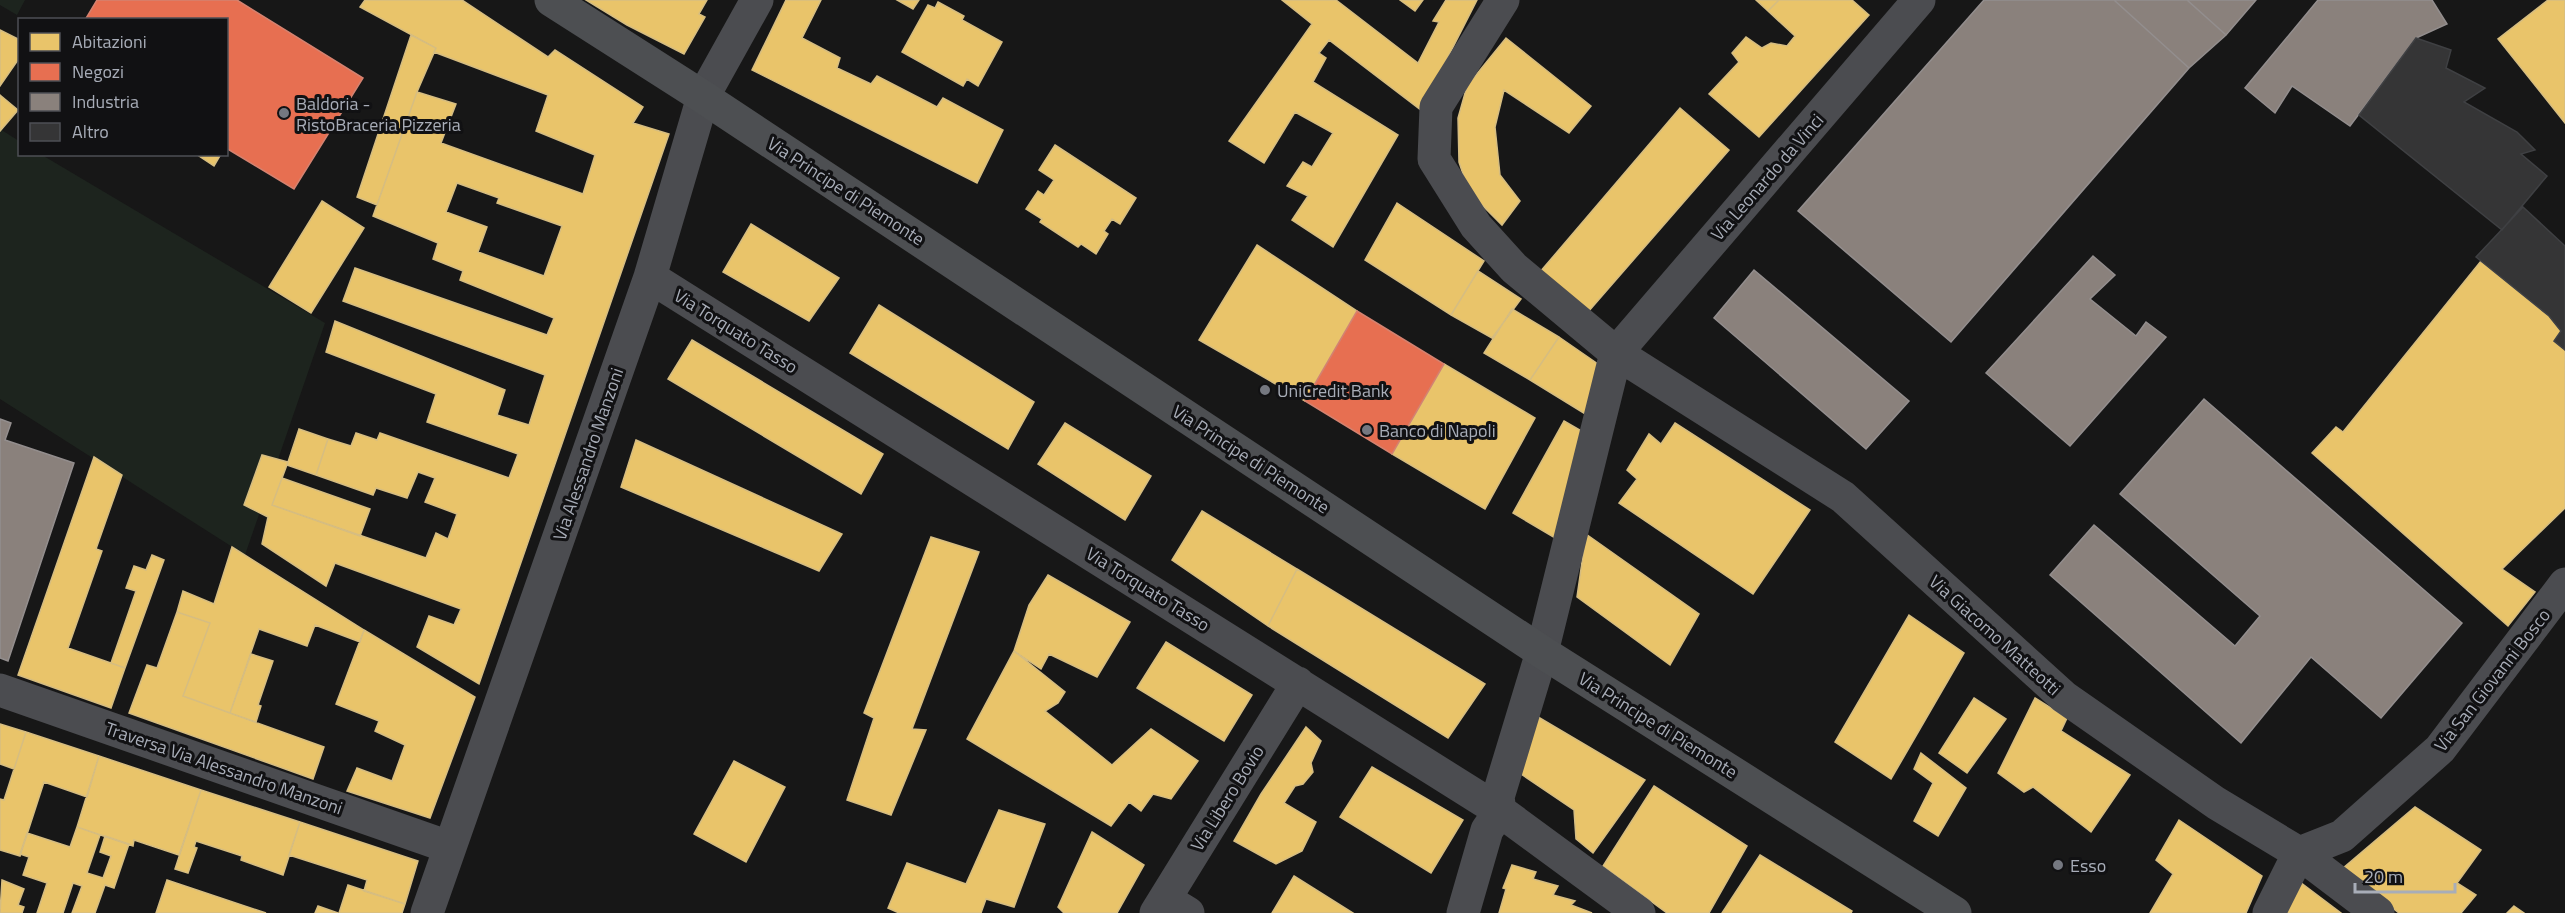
<svg xmlns="http://www.w3.org/2000/svg" width="2565" height="913" font-family="'Titillium Web',sans-serif">
<style>
.green{fill:#1d241e}
.homes{fill:#e9c46a;stroke:#d6bd81;stroke-width:1.5;fill-rule:evenodd}
.shops{fill:#e76f51;stroke:#d48270;stroke-width:1.5}
.industry{fill:#8a817c;stroke:#938e8e;stroke-width:1.5}
.building{fill:#353536;stroke:#3f4043;stroke-width:1.5}
.lines{fill:none;stroke-linecap:round;stroke-linejoin:round}
.minor{stroke:#4b4c50;stroke-width:33}
.major{stroke:#4d4f52;stroke-width:33}
.poi-dot{fill:#757880;stroke:#111113;stroke-width:2}
.labels{text-anchor:middle;dominant-baseline:central;stroke-width:6;stroke-linejoin:round;paint-order:stroke}
.poi-label{font-size:18px;fill:#a8adb8;stroke:#111113;text-anchor:start}
.street-label{font-size:18px;fill:#a8adb8;stroke:#111113}
</style>
<rect width="100%" height="100%" fill="#171717"/>
<path class="green" d="M0,0H25L17,15L0,5Z
M0,129L19,141L20,154L42,155L325,323L245,555L0,399Z"/>
<path class="homes" d="M365,0H462L548,57L555,50L643,107L633,123L669,134L479,684L417,647L429,616L454,625L461,609L335,563L326,586L262,544L268,517L244,505L262,455L288,462L272,505L426,558L436,533L448,539L457,514L425,502L435,478L418,472L407,498L376,488L373,495L316,475L328,439L351,446L356,433L377,440L380,433L509,478L518,454L427,422L436,394L326,352L335,321L505,390L497,415L529,425L545,375L343,301L355,268L547,335L554,318L460,280L463,271L433,259L438,243L373,216L417,92L456,104L441,143L583,194L595,155L536,131L548,95L434,52L436,48L360,7ZM457,183L499,198L497,203L562,226L544,276L478,252L487,227L446,212Z
M586,0H707L699,14L705,17L684,54L627,25Z
M786,0H821L802,38L840,58L837,68L871,84L877,76L937,107L943,98L1003,130L977,183L752,70Z
M897,0H919L913,9Z
M1282,0H1336L1418,63L1439,22L1433,21L1446,0H1477L1421,110L1329,40L1319,53L1326,58L1313,82L1398,135L1333,247L1292,220L1308,196L1287,186L1303,162L1312,167L1333,133L1295,112L1264,163L1229,141L1312,24Z
M1400,0H1423L1415,11Z
M1756,0H1779L1768,11Z
M1779,0H1852L1869,15L1759,137L1709,94L1739,62L1732,53L1746,37L1762,48L1771,43L1787,46L1795,36L1768,11Z
M2548,0H2565V123L2498,39Z
M938,2L964,16L962,20L1002,42L978,86L967,79L963,86L902,52L928,5L935,8Z
M0,30L20,40V57L0,86Z
M411,35L436,48L417,92L377,205L357,197Z
M1506,38L1591,106L1569,133L1504,90L1495,127L1500,175L1520,201L1502,225L1481,204L1465,180L1459,162L1458,118L1467,86Z
M0,95L18,110L0,131Z
M1680,108L1729,150L1588,312L1540,272Z
M1055,145L1136,198L1120,224L1112,219L1104,231L1108,234L1096,254L1081,244L1078,247L1040,222L1042,219L1026,209L1038,191L1044,195L1054,180L1039,170Z
M196,154H221L214,166Z
M322,201L364,228L311,313L269,287Z
M1397,203L1484,261L1451,315L1365,260Z
M751,224L839,278L809,321L723,272Z
M1257,245L1357,311L1305,401L1199,340Z
M2481,261L2549,316L2561,331L2554,341L2565,350V508L2502,569L2535,592L2508,626L2312,453L2336,427L2343,432Z
M1478,271L1521,299L1492,338L1451,315Z
M879,305L1034,402L1008,449L850,353Z
M1512,309L1559,337L1530,380L1484,353Z
M1559,337L1598,364L1587,415L1530,380Z
M692,340L883,454L861,494L668,379Z
M1444,364L1535,418L1485,509L1392,454Z
M1564,421L1592,437L1555,538L1513,513Z
M1065,423L1151,476L1125,520L1038,464Z
M1675,423L1810,510L1753,594L1619,503L1637,479L1627,470L1649,434L1661,444Z
M299,429L328,439L316,475L287,465Z
M636,440L842,534L819,571L621,487Z
M94,457L122,475L96,549L102,551L68,648L125,668L111,708L18,675Z
M282,478L370,509L360,536L272,505Z
M1202,511L1297,569L1268,626L1172,560Z
M1586,534L1699,614L1670,665L1577,597Z
M931,537L979,552L912,729L926,730L891,815L847,800L874,718L864,713Z
M232,547L364,630L360,642L315,625L307,646L259,629L230,713L183,696L210,623L177,612L183,591L214,604Z
M152,555L164,560L125,668L111,663L136,591L126,588L134,566L146,570Z
M1297,569L1485,684L1448,738L1268,626Z
M1048,575L1130,622L1097,677L1049,654L1041,669L1014,651L1029,605Z
M177,612L210,623L183,696L324,747L313,779L129,713L147,665L157,668Z
M1909,615L1964,653L1891,779L1835,742Z
M364,630L475,697L430,818L347,791L357,768L392,781L405,745L375,731L379,721L336,704Z
M1166,642L1252,695L1224,741L1137,688Z
M1014,651L1065,692L1058,703L1045,711L1112,765L1151,729L1198,761L1171,799L1153,794L1141,811L1129,802L1111,826L967,739Z
M251,654L273,661L258,705L261,706L256,722L230,713Z
M1974,698L2006,719L1967,773L1939,753Z
M2035,698L2067,718L2061,731L2130,775L2091,832L2033,787L2024,792L1998,773Z
M1533,714L1645,780L1593,853L1576,839L1574,810L1518,772Z
M0,724L26,732L14,769L0,764Z
M1306,727L1321,741L1311,763L1313,772L1303,784L1295,786L1284,803L1316,822L1302,851L1276,864L1234,841L1261,794Z
M26,732L99,756L87,797L44,782L20,856L0,850V799L4,800Z
M1921,753L1966,788L1938,836L1914,821L1933,783L1914,769Z
M99,756L201,790L179,855L134,840L133,846L77,827Z
M734,761L785,787L746,862L694,834Z
M1372,767L1463,820L1431,873L1340,817Z
M1654,786L1747,846L1709,913H1667L1603,866Z
M201,790L300,822L283,875L241,860L242,856L196,841L194,847L197,848L188,873L175,869Z
M2415,807L2481,850L2457,883L2476,895L2461,913H2399L2342,869Z
M999,810L1045,824L1014,907L986,899L981,913H899L888,908L907,863L966,884Z
M2179,820L2262,876L2246,913H2150L2173,874L2156,860Z
M300,822L418,861L405,904L364,891L367,880L289,855Z
M77,827L100,835L87,873L103,878L111,856L100,852L105,836L129,844L114,888L105,885L95,913H72L82,886L73,883L63,913H37L47,883L23,875L29,857L20,854L27,833L70,847Z
M1092,832L1144,865L1117,913H1064L1058,907Z
M1760,855L1852,911L1851,913H1722Z
M1512,865L1536,872L1533,879L1558,886L1553,895L1575,901L1571,905L1592,913H1499L1506,889L1503,888Z
M1294,876L1353,913H1272Z
M2296,879L2341,913H2281Z
M2,880L24,889L18,905L24,907L22,913H0Z
M167,880L266,913H156Z
M348,885L405,904L402,913H339Z
M318,906L338,913H315Z
M2514,906L2524,913H2507Z"/>
<path class="shops" d="M97,0H237L363,78L294,189L226,148V20H85Z
M1357,311L1444,364L1392,454L1305,401Z"/>
<path class="industry" d="M1984,0H2114L2189,68L1951,342L1798,211Z
M2114,0H2187L2226,35L2189,68Z
M2187,0H2256L2226,35Z
M2318,0H2432L2447,24L2416,38L2350,126L2292,86L2275,113L2245,88Z
M2093,256L2115,275L2090,299L2136,336L2146,322L2166,337L2070,446L1986,373Z
M1754,270L1909,401L1866,449L1714,318Z
M2204,399L2462,623L2381,718L2311,657L2241,743L2050,575L2094,525L2235,646L2260,616L2120,494Z
M0,419L11,423L5,440L74,463L8,661L0,658Z"/>
<path class="building" d="M2416,38L2451,50L2446,68L2485,88L2464,102L2517,132L2535,150L2521,154L2547,176L2502,230L2359,115Z
M2523,207L2565,246V350L2554,341L2561,331L2549,316L2476,257Z"/>
<g class="lines">
<path class="minor" d="M1503,0L1436,107L1434,159L1476,226L1514,268L1616,353L1843,497L2064,697L2216,803L2299,853L2378,913
M650,277L1500,811L1639,913
M0,690L449,847
M1165,899L1188,913
M427,913L650,277L703,97L757,0
M1156,913L1298,683
M1463,913L1487,830L1500,811L1498,797L1542,652L1616,353L1919,0
M2269,913L2299,853L2342,836L2440,749L2565,584"/>
<path class="major" d="M551,0L703,97L1542,652L1955,913"/>
</g>
<g class="poi-dot">
<circle cx="284" cy="113" r="6"/>
<circle cx="1265" cy="390" r="6"/>
<circle cx="1367" cy="430" r="6"/>
<circle cx="2058" cy="865" r="6"/>
</g>
<g class="labels">
<g class="poi-label">
<text x="296" y="103">Baldoria -<tspan x="296" dy="21">RistoBraceria Pizzeria</tspan></text>
<text x="1277" y="390">UniCredit Bank</text>
<text x="1379" y="430">Banco di Napoli</text>
<text x="2070" y="865">Esso</text>
</g>
<g class="street-label">
<text transform="translate(1767 177) rotate(-49)">Via Leonardo da Vinci</text>
<text transform="translate(846 191) rotate(33)">Via Principe di Piemonte</text>
<text transform="translate(736 331) rotate(32)">Via Torquato Tasso</text>
<text transform="translate(588 454) rotate(-71)">Via Alessandro Manzoni</text>
<text transform="translate(1251 459) rotate(33)">Via Principe di Piemonte</text>
<text transform="translate(1148 589) rotate(32)">Via Torquato Tasso</text>
<text transform="translate(1995 635) rotate(42)">Via Giacomo Matteotti</text>
<text transform="translate(2492 680) rotate(-52)">Via San Giovanni Bosco</text>
<text transform="translate(1658 725) rotate(32)">Via Principe di Piemonte</text>
<text transform="translate(224 768) rotate(19)">Traversa Via Alessandro Manzoni</text>
<text transform="translate(1227 798) rotate(-58)">Via Libero Bovio</text>
</g>
</g>
<rect x="18" y="18" width="210" height="138" fill="#111113" stroke="#4d4f55" stroke-width="1.5"/>
<rect x="30" y="33" width="30" height="18" fill="#e9c46a" stroke="#4d4f55" stroke-width="1.5"/>
<text x="72" y="48" font-size="18" fill="#a8adb8">Abitazioni</text>
<rect x="30" y="63" width="30" height="18" fill="#e76f51" stroke="#4d4f55" stroke-width="1.5"/>
<text x="72" y="78" font-size="18" fill="#a8adb8">Negozi</text>
<rect x="30" y="93" width="30" height="18" fill="#8a817c" stroke="#4d4f55" stroke-width="1.5"/>
<text x="72" y="108" font-size="18" fill="#a8adb8">Industria</text>
<rect x="30" y="123" width="30" height="18" fill="#353536" stroke="#4d4f55" stroke-width="1.5"/>
<text x="72" y="138" font-size="18" fill="#a8adb8">Altro</text>
<path d="M2355 883v9h100v-9" fill="none" stroke="#a8adb8" stroke-width="3"/>
<text x="2364" y="883" font-size="18" fill="#a8adb8" stroke="#111113" stroke-width="4.5" paint-order="stroke">20 m</text>
</svg>
